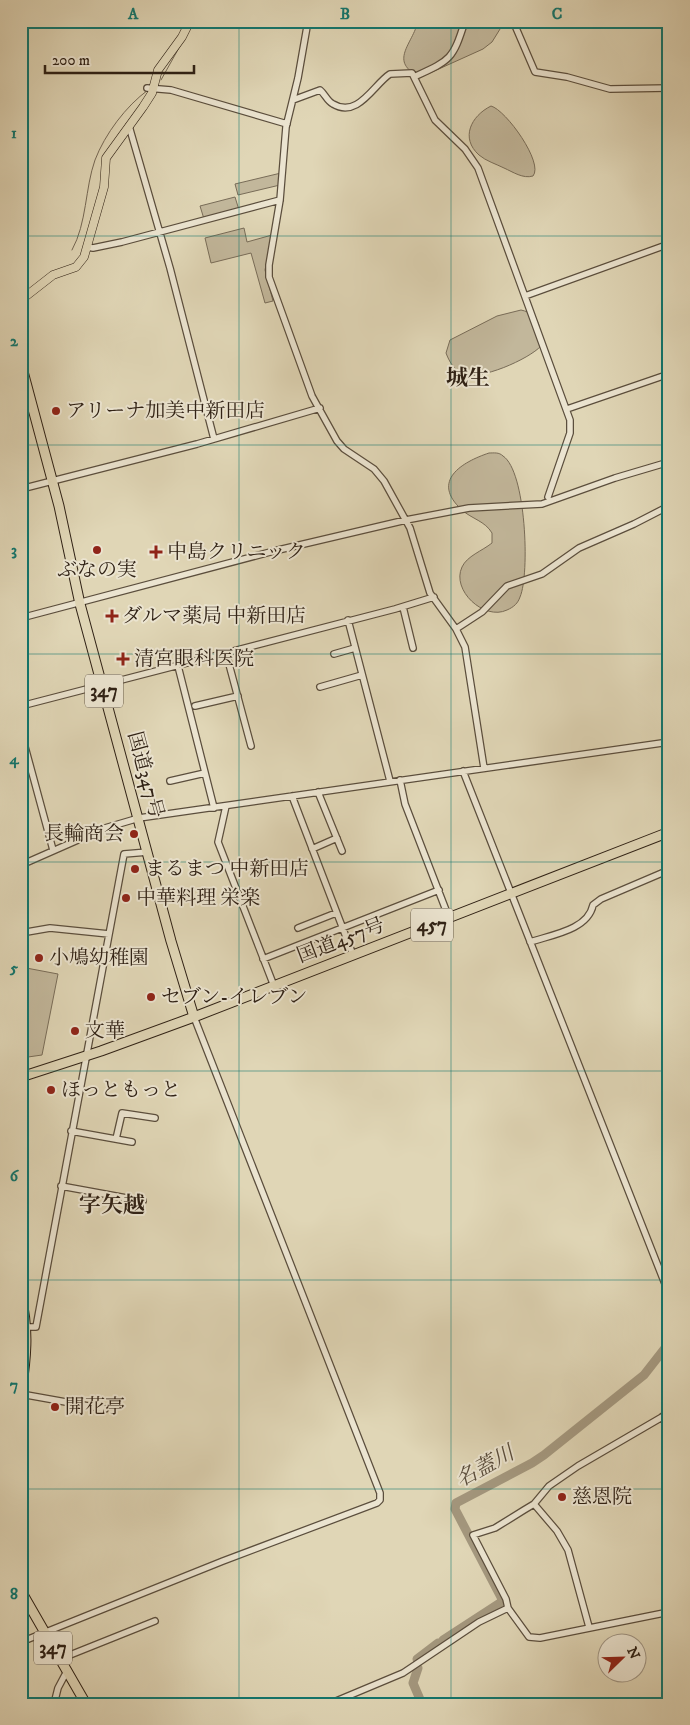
<svg xmlns="http://www.w3.org/2000/svg" width="690" height="1725" font-family="'IM FELL DW Pica','Noto Serif JP',serif">
<style>
.green{fill:#c2b79b;stroke:#786c58}
.lines{fill:none;stroke-linecap:round;stroke-linejoin:round}
.stream{stroke:#756855;stroke-width:1}
.river{stroke:#a4987f;stroke-width:9}
.minor-casing{stroke:#5b4e3d;stroke-width:8}
.major-casing{stroke:#2f2115;stroke-width:9}
.highway-casing{stroke:#2f2115;stroke-width:11}
.minor{stroke:#ebe4d0;stroke-width:5.5}
.major{stroke:#e0d6b6;stroke-width:8}
.highway{stroke:#e0d6b6;stroke-width:9}
.grid{fill:none;stroke:#0f766e;stroke-width:1;stroke-opacity:0.55}
.poi-dot{fill:#8f2418;stroke:#ebe4d0;stroke-width:2}
.labels{text-anchor:middle;dominant-baseline:central;stroke-width:4;stroke-linejoin:round;paint-order:stroke}
.shield{fill:#ebe4d0;stroke:#675c4d;stroke-width:1}
.shield-label{font-size:19px;font-weight:bold;fill:#2f2115}
.poi-label{font-size:20px;fill:#2f2115;stroke:#ebe4d0;text-anchor:start}
.street-label{font-size:20px;fill:#2f2115;stroke:#ebe4d0}
.water-label{font-size:21px;font-style:italic;fill:#584b3a;stroke:#ebe4d0}
.quarter-label{font-size:22px;font-weight:bold;fill:#2f2115;stroke:#ebe4d0}
.neatline{fill:none;stroke:#0f766e;stroke-width:2}
.grid-label{font-size:16px;text-anchor:middle;font-weight:bold;fill:#0f766e}
</style>
<rect width="100%" height="100%" fill="#e0d6b6"/>
<filter id="stains"><feTurbulence type="fractalNoise" baseFrequency=".004" numOctaves="4"/><feColorMatrix values="0 0 0 0 .2 0 0 0 0 .09 0 0 0 0 .02 0 0 0 .5 -.17"/></filter>
<radialGradient id="worn" r=".72"><stop offset=".6" stop-color="#630" stop-opacity="0"/><stop offset="1" stop-color="#630" stop-opacity=".3"/></radialGradient>
<path class="green" d="M418,21H505L492,42L483,49L421,77C387,62 413,44 418,21Z
M491,106C506,110 544,163 533,176C523,179 513,172 504,168C496,164 486,161 479,155C460,138 471,116 491,106Z
M281,173L280,185L238,195L235,184Z
M235,197L239,210L204,219L200,206Z
M244,228L247,242L272,235L265,270L273,301L265,303L251,253L211,263L205,238Z
M521,310C540,314 541,329 541,346C529,359 480,381 462,374C454,370 449,361 446,353L450,340L497,316Z
M489,453C494,453 499,452 503,456C526,471 530,574 520,597C518,603 514,607 507,610C484,621 451,590 462,567C467,556 482,551 492,543V533C485,521 472,519 462,510C430,481 462,462 489,453Z
M21,967L58,974L42,1055L28,1057L21,1011Z"/>
<g class="lines">
<path class="stream" d="M161,80L194,21
M72,250C87,223 85,188 95,160C105,134 126,106 148,90"/>
<path class="river" d="M443,1640L503,1601L455,1509L456,1503L532,1463L544,1455L644,1375L669,1343
M417,1659L438,1643
M418,1668L413,1683L422,1704"/>
<defs>
<path id="minor" d="M308,21L298,78L286,127L280,200L269,265V277L312,396L337,441L344,449L374,469L384,481L410,528L430,593L456,629L465,647L484,768
M513,21L535,72L567,77L610,89L669,88
M416,76C451,60 453,59 465,21
M147,88L171,90L287,124
M293,100L320,90C325,94 327,101 333,104C358,119 374,84 390,74L412,73L435,120L465,149L478,168L570,420V433L548,497
M129,126L170,268L214,439
M87,247L93,248L122,242L280,200
M525,296L669,244
M567,409L669,374
M21,489L197,444L320,408
M403,607L413,648
M21,618L274,551L406,520L469,508L542,504L615,478L669,462
M348,620L390,781
M456,629L482,612L507,586L542,574L579,548L634,524L669,506
M226,653L251,746
M334,654L355,648
M178,666L214,808
M320,687L362,675
M21,706L395,609L434,597
M195,706L238,696
M21,732L53,850
M463,771L669,1294
M400,780L405,804L449,918
M170,781L205,773
M318,792L342,851
M292,796L353,955
M226,806L218,842L274,986
M312,849L337,838
M21,865L105,828L139,818L669,742
M298,928L336,913
M21,933L50,928L109,934
M530,942C551,935 588,930 593,905L601,899L669,870
M263,959L439,890
M71,1131L132,1142
M116,1139L122,1113L155,1118
M61,1186L143,1201
M26,1327H36L124,854L148,852
M21,1394L105,1409
M669,1413L578,1466L549,1486L534,1504L524,1510L495,1528L473,1535L506,1599L508,1608L529,1637L540,1638L669,1612
M663,1416L669,1430
M534,1504L557,1531L568,1550L589,1627
M21,1608L31,1610
M21,1642L223,1561L377,1503L380,1500V1493L194,1017
M60,1659L155,1621
M54,1704L58,1688L67,1671
M329,1704L403,1673L479,1622L508,1608"/>
<path id="major" d="M21,300L53,275L76,267L84,257L104,187L106,158L143,107L152,93L158,70L182,37L190,21"/>
<path id="highway" d="M21,364L59,506L80,604L171,941L194,1017
M21,1077L101,1051L194,1017L669,832
M21,1298C29,1329 26,1360 21,1391
M21,1591L86,1704"/>
</defs>
<use href="#minor" class="minor-casing"/>
<use href="#major" class="major-casing"/>
<use href="#highway" class="highway-casing"/>
<use href="#minor" class="minor"/>
<use href="#major" class="major"/>
<use href="#highway" class="highway"/>
</g>
<path class="grid" d="M239,21V1704M451,21V1704M21,236H669M21,445H669M21,654H669M21,862H669M21,1071H669M21,1280H669M21,1489H669"/>
<g class="poi-dot">
<circle cx="56" cy="411" r="5"/>
<circle cx="97" cy="550" r="5"/>
<path d="M153.5 544.5h5v5h5v5h-5v5h-5v-5h-5v-5h5z"/>
<path d="M109.5 608.5h5v5h5v5h-5v5h-5v-5h-5v-5h5z"/>
<path d="M120.5 651.5h5v5h5v5h-5v5h-5v-5h-5v-5h5z"/>
<circle cx="134" cy="834" r="5"/>
<circle cx="135" cy="869" r="5"/>
<circle cx="126" cy="898" r="5"/>
<circle cx="39" cy="958" r="5"/>
<circle cx="151" cy="997" r="5"/>
<circle cx="75" cy="1031" r="5"/>
<circle cx="51" cy="1090" r="5"/>
<circle cx="55" cy="1407" r="5"/>
<circle cx="562" cy="1497" r="5"/>
</g>
<g class="labels">
<g class="shield">
<rect x="85" y="674.5" width="38" height="33" rx="4"/>
<rect x="411" y="908.5" width="42" height="33" rx="4"/>
<rect x="34" y="1631.5" width="38" height="33" rx="4"/>
</g>
<g class="shield-label">
<text x="104" y="691">347</text>
<text x="432" y="925">457</text>
<text x="53" y="1648">347</text>
</g>
<g class="poi-label">
<text x="66" y="411">アリーナ加美中新田店</text>
<text x="167" y="552">中島クリニック</text>
<text x="97" y="570" text-anchor="middle">ぶなの実</text>
<text x="122" y="616">ダルマ薬局 中新田店</text>
<text x="134" y="659">清宮眼科医院</text>
<text x="124" y="834" text-anchor="end">長輪商会</text>
<text x="145" y="869">まるまつ 中新田店</text>
<text x="136" y="898">中華料理 栄楽</text>
<text x="49" y="958">小鳩幼稚園</text>
<text x="161" y="997">セブン-イレブン</text>
<text x="85" y="1031">文華</text>
<text x="61" y="1090">ほっともっと</text>
<text x="65" y="1407">開花亭</text>
<text x="572" y="1497">慈恩院</text>
</g>
<g class="street-label">
<text transform="translate(145 775) rotate(75)">国道347号</text>
<text transform="translate(341 941) rotate(-21)">国道457号</text>
</g>
<g class="water-label">
<text transform="translate(485 1467) rotate(-29)">名蓋川</text>
</g>
<g class="quarter-label">
<text x="468" y="378">城生</text>
<text x="112" y="1205">字矢越</text>
</g>
</g>
<rect width="690" height="1725" fill="none" stroke="#e0d6b6" stroke-width="55"/>
<g transform="translate(622 1658) rotate(67)"><circle r="24" fill="#ebe4d0" stroke="#a09685"/>
<path d="M0-4L9 19L0 12L-9 19Z" fill="#8f2418"/>
<text y="-8" font-size="14" font-weight="bold" text-anchor="middle" fill="#2f2115">N</text>
</g>
<path d="M45 65v8h149v-8" fill="none" stroke="#2f2115" stroke-width="2.5"/>
<text x="52" y="65" font-size="15" fill="#2f2115" stroke="#ebe4d0" stroke-width="4" paint-order="stroke">200 m</text>
<rect x="28" y="28" width="634" height="1670" class="neatline"/>
<g class="grid-label">
<text x="133" y="19">A</text>
<text x="345" y="19">B</text>
<text x="557" y="19">C</text>
<text x="14" y="138">1</text>
<text x="14" y="346">2</text>
<text x="14" y="555">3</text>
<text x="14" y="764">4</text>
<text x="14" y="973">5</text>
<text x="14" y="1181">6</text>
<text x="14" y="1390">7</text>
<text x="14" y="1599">8</text>
</g>
<rect width="100%" height="100%" filter="url(#stains)"/>
<rect width="100%" height="100%" fill="url(#worn)"/>
</svg>
